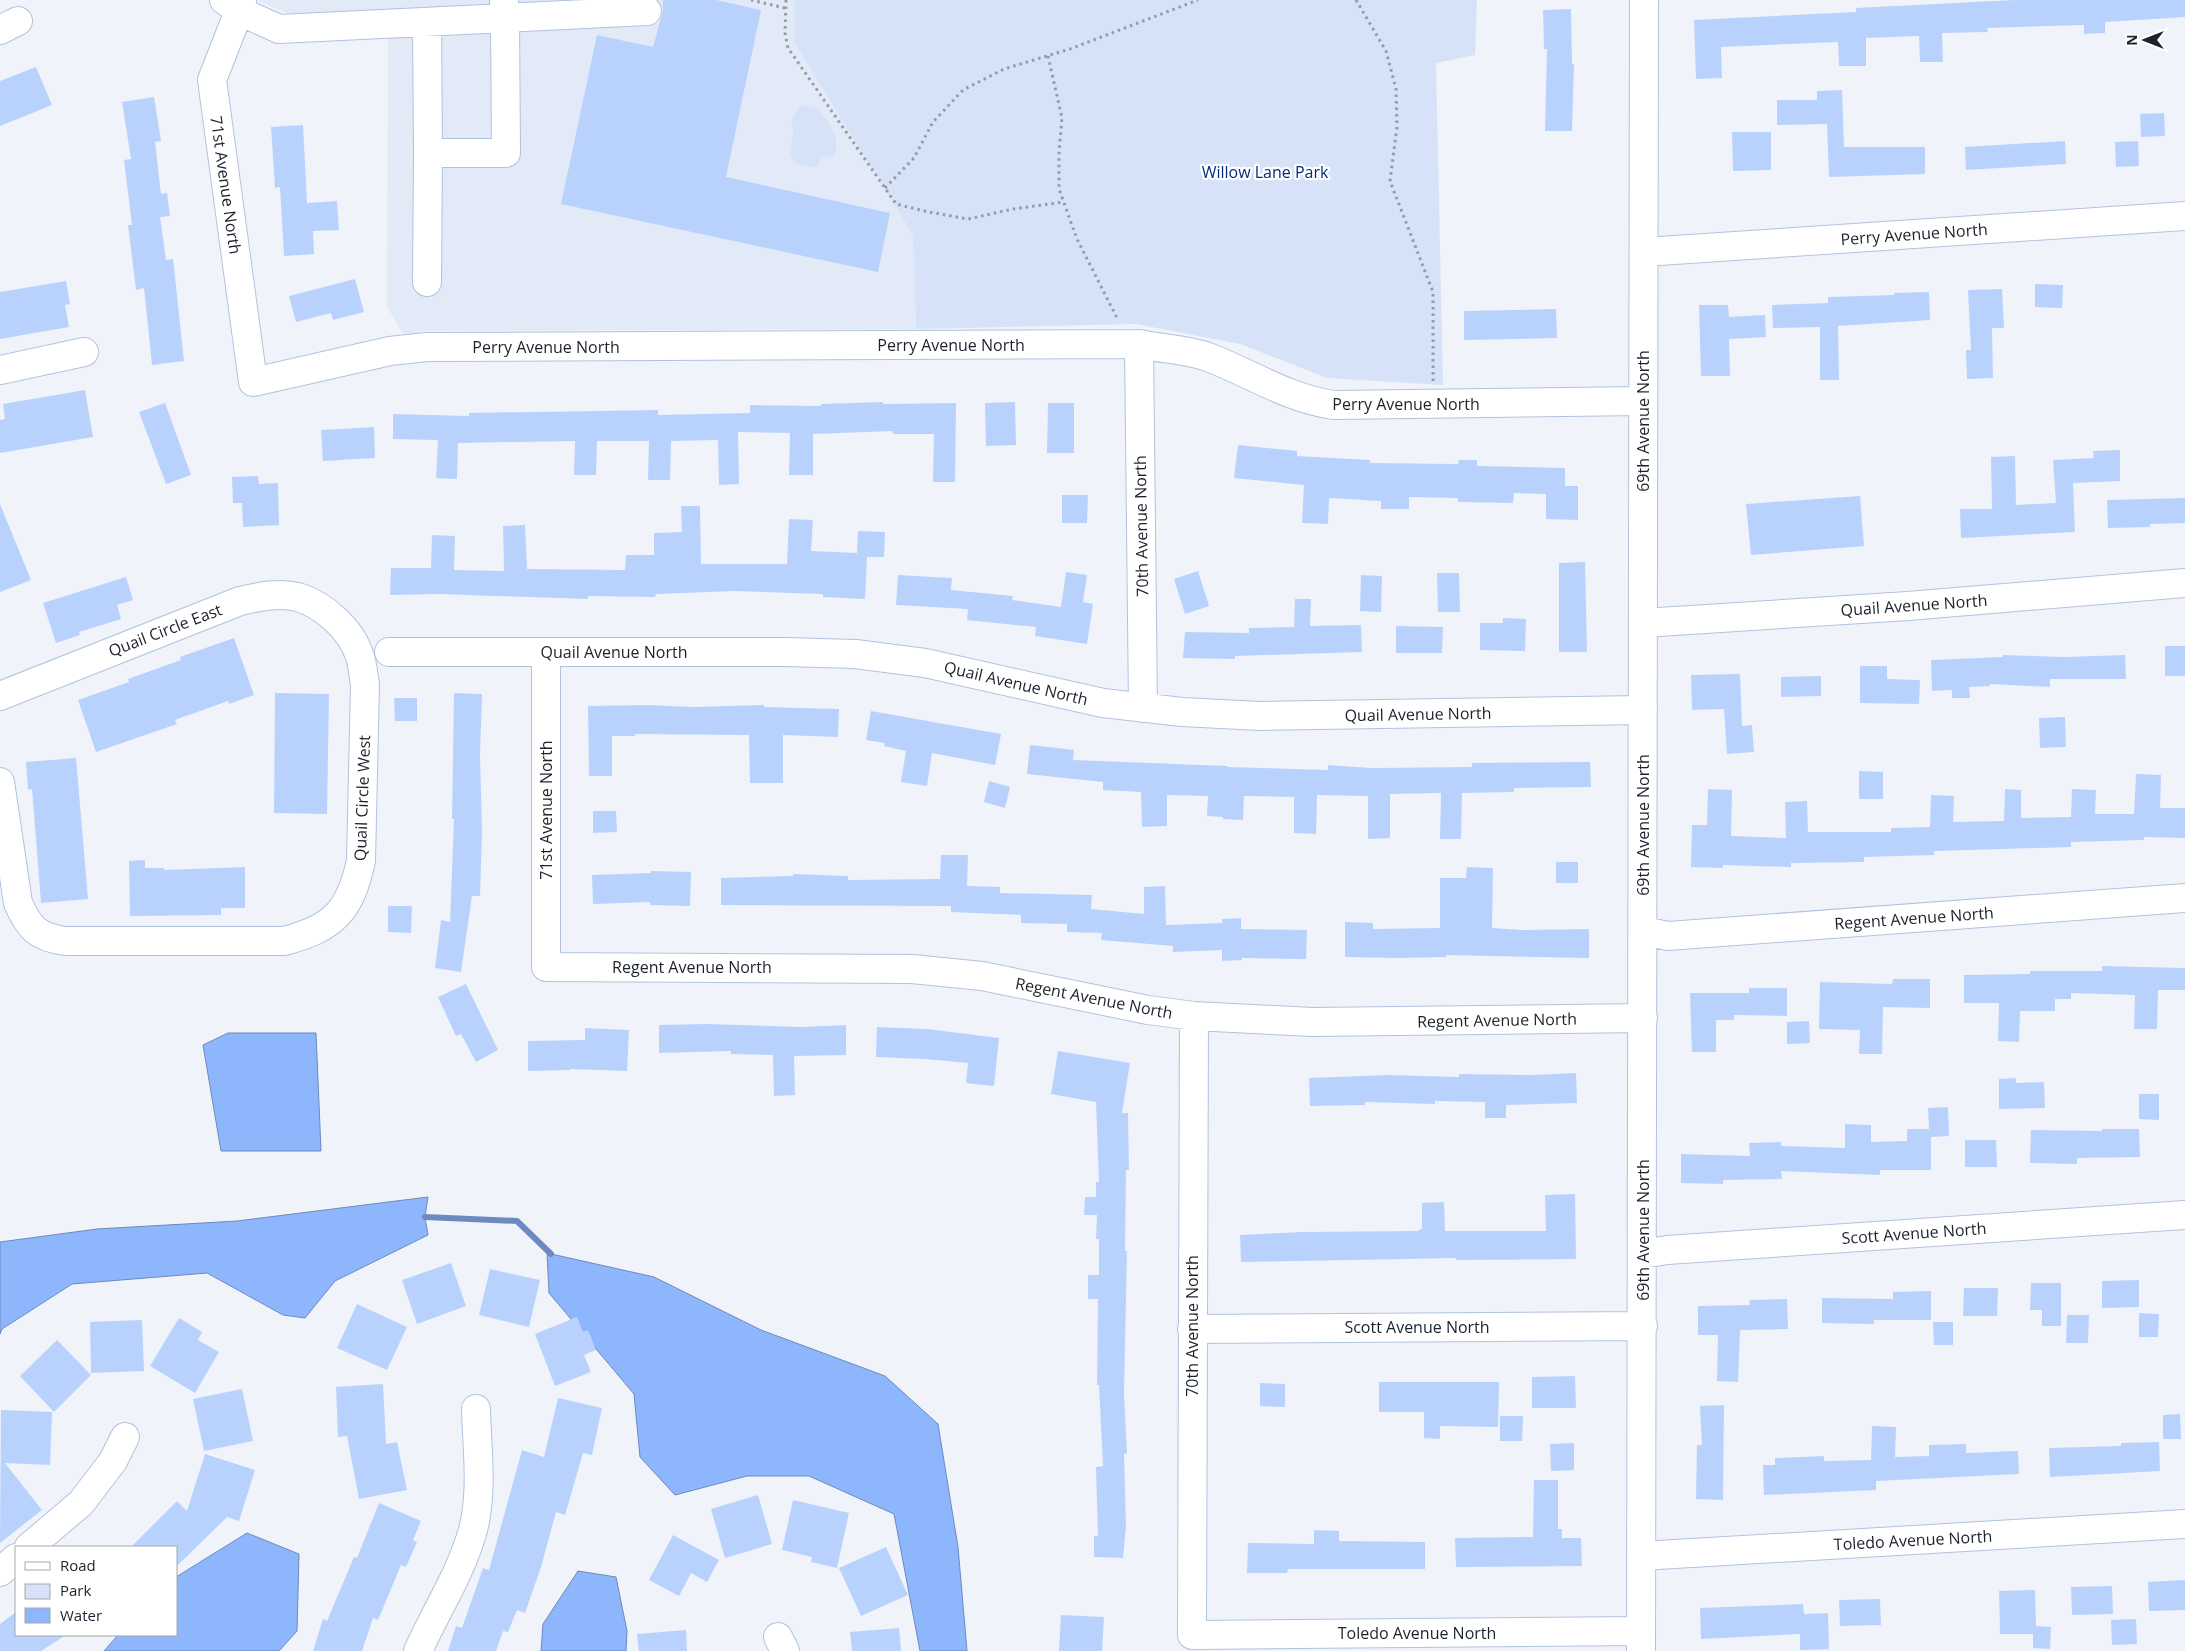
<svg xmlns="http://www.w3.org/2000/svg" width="2185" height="1651" font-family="'Open Sans',sans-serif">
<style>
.built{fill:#e2eaf8}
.green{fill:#d6e2f8}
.water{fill:#8eb6fc;stroke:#6c8abe}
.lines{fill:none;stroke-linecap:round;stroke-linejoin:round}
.stream{stroke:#6c8abe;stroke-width:6}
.building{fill:#b9d2fd}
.minor-casing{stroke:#b1c2de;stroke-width:30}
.path{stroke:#969ba3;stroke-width:3;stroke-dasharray:2.5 4;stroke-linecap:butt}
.minor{stroke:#fff;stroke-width:28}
.labels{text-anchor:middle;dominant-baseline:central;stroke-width:4.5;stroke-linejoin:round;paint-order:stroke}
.park-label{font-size:16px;fill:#032d7b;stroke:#fff}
.street-label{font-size:16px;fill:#1c222c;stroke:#fff}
</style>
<rect width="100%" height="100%" fill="#f0f4fa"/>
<path class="built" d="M256,0H795V44L913,235L916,329L422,331L404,336L387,307L388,8L346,15L290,14Z"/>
<path class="green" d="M795,0H1477L1475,55L1436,63L1443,385L1327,378L1240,344L1136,324L916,329L913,235L795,44Z
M802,105L819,109C829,123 842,138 834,155L820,159L819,165L813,167L796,164L790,153L794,130C787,120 796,114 802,105Z"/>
<path class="water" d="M228,1033H316L321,1151H221L203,1045Z
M428,1197L425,1217L428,1235L335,1281L305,1318L283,1315L207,1273L72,1284L2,1329L0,1334V1242L97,1229L237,1221Z
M547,1253L654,1277L761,1330L885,1376L938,1424L958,1547L967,1651H920L894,1514L809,1476H747L675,1495L640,1457L634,1394L549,1293Z
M247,1533L299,1554L297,1631L279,1651H104L118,1635H176V1577Z
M578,1571L616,1577L627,1631L626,1651H541L543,1624Z"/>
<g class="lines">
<path class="stream" d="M425,1217L517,1221L551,1254"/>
</g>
<path class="building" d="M663,0H716L761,10L726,177L890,213L878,272L561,204L597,35L653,47L663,11Z
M2014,0H2185V17L2105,22V33L2084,34V25L1987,28L1988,32L1942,33L1943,62H1920L1919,36L1866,38V66H1839L1838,42L1721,47L1722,78L1696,79L1694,20L1856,12V8Z
M1571,9L1572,64H1574L1572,131H1545L1547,49H1544L1543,10Z
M36,67L52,105L0,126V81Z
M1842,90L1844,147H1925V174L1829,177L1827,124L1777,125V100H1817V91Z
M154,97L161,141L155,142L161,194L167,193L170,216L160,217L166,260L173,259L184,361L152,365L144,288L136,290L128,225H132L124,160L131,159L122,102Z
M2164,113L2165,136L2141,137L2140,114Z
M303,125L307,203L337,201L339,230L313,231L314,254L284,256L280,187L275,188L271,127Z
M1732,132H1771V170L1733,171Z
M2065,141L2066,164L1966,170L1965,147Z
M2138,141L2139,166L2116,167L2115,142Z
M355,279L364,312L333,320L331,313L296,322L289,296Z
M66,281L70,304L65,305L69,327L0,339V292Z
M2035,284L2063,285L2062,308L2035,307Z
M2002,289L2004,328H1992L1993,378L1967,379L1966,350H1971L1968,290Z
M1929,292L1930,320L1838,326L1839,380H1820V327L1773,328L1772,305L1828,303V297L1894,295V293Z
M1699,305H1728L1729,317L1765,315L1766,337L1729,339L1730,376H1701Z
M1556,309L1557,338L1464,340V311Z
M85,390L93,437L0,453V420L5,419L3,404Z
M883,402V404L956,403L955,482H933L934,434H893L892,431L813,434V475H789L790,433L738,432L739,484L719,485L718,440L671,441L670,480H648L649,441H597L596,475H574L575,441L458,443L457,479L436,478L438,440L393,439V414L469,416V413L658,410V415L750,413V405L821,406V404Z
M1015,402L1016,445L986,446L985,403Z
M165,403L191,475L166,484L139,412Z
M1048,403H1074V453H1047Z
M374,427L375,458L323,461L321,430Z
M1238,445L1297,451V456L1370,460V463L1458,464L1459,460H1477V466L1565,468V486H1578V520L1546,519V494L1514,493L1513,503L1458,502V498L1409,497V509H1381V501L1329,498L1328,524L1302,523L1304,485L1234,478Z
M2120,450V481L2073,483L2075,532L1961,538L1960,509H1992L1991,457L2015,456L2016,505L2056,503L2053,460L2094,458L2093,451Z
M258,476L259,484L278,483L279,525L243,527L242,503H233L232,477Z
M1062,495H1088L1087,523H1062Z
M1860,496L1864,546L1751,555L1746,504Z
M2185,498V523L2150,524V527L2108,528L2107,500Z
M0,504L31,580L0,592Z
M681,506H700L701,564H787L789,519L813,520L811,551L857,553L858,531L885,532L884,557H867L865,599L823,597V594L735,591L656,594L655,597L588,596V599L439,594L390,595L391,568H431L432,535L455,536L454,570L504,571L503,526L525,525L527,569L625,570L626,555H654V533L682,532Z
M1585,562L1587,652H1559V563Z
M1198,571L1209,606L1185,614L1174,579Z
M1066,572L1087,575L1083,602L1093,604L1087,644L1035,636L1036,627L967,620L968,609L896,605L898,575L952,578L951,590L1013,596L1012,600L1061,607Z
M1437,573H1459L1460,612H1438Z
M1361,575L1382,576L1381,612L1360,611Z
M126,577L133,600L117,605L121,619L79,632L80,635L56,643L43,603Z
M1295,599H1311L1310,626L1361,625L1362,652L1235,656V659L1183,658L1185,632L1249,633V628L1294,627Z
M1503,618L1526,619L1525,651L1480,650V623H1503Z
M1396,626L1443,627L1442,653H1396Z
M234,638L254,695L229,704L228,701L175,720L177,724L96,752L78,700L129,682L128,679L181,660L180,657Z
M2165,646H2185V676H2165Z
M2003,655L2065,657L2125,655L2126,679H2050V687L1990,684V686L1969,687L1970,698H1952V690L1932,691L1931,660L2003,657Z
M1860,666H1887V679L1920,680L1919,704L1860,703Z
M1740,674L1742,726L1752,725L1754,752L1727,754L1724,709L1692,710L1691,675Z
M1821,676V696L1781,697V677Z
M275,693L329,694L327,814L274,813Z
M454,693L482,694L480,754L482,831L480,896H472L461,972L435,968L441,920L450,922L454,819H452Z
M394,698H417V721H395Z
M650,705L692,707L764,705V707L839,709L838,737L783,735V783H750L749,735L635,734V736H612V776H589L588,706Z
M871,711L1001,734L995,765L932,753L927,786L901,782L906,751L884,746L885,743L866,740Z
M2065,717L2066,747L2040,748L2039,718Z
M1030,745L1074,750L1073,760L1227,766V767L1328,770V765L1371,768L1472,767V763L1590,762L1591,787L1514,788V792L1462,793L1461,839H1440L1441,793L1390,794V838L1368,839V796L1317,795L1316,834L1294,833V797L1244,796L1243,820L1223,819V817L1207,816L1208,796L1167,795V826L1142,827L1141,792L1103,790V782L1027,774Z
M76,758L88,899L41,903L32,789L28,790L26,762Z
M1859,771L1883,772V799H1859Z
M2136,774L2161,775L2160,808H2185V838L2144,837V840L2071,842V847L1934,851V855L1864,857V862L1791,863V867L1723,865V868L1691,867L1692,825H1707L1708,789L1732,790L1731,836L1786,838L1785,802L1807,801L1808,832H1891V828L1930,827L1931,795L1954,796L1953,822L2004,821L2005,789L2021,790V818L2071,817L2072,789L2096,790L2095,814H2134Z
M989,781L1010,787L1005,808L984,802Z
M593,811H616L617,832L593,833Z
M941,855H968L967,886L1000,887V893L1092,895L1091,909L1144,914V887L1165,886L1166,925L1222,923V919L1241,918V929L1307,930L1306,959L1242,958V960L1222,961V950L1173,952V946L1101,940L1102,933L1067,932V924L1021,923V915L951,912V906L721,905V878L793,876V874L848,876V880L940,879Z
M145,860V868H164V870L245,867V908H221V915L130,916L129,861Z
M1556,862H1578V883H1556Z
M1467,867L1493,868L1492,928L1521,930L1589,929V958L1446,955V957L1399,958L1345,957V922L1373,923V929L1440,928V878H1466Z
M651,871L691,872L690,906L650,905V902L593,904L592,875L651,873Z
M388,906H412L411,933L388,932Z
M2102,966L2185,968V990H2158L2157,1029H2134L2135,995L2071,993V999H2055V1011H2020L2019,1042L1998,1041L1999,1003H1964V975L2030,974V971H2102Z
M1893,979H1930V1008L1883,1007L1882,1054H1859L1860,1030L1819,1029L1820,982L1892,984Z
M466,984L498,1050L476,1062L461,1034L456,1036L438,997Z
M1749,988H1787V1016L1734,1015V1020H1716V1052H1692L1690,993H1749Z
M1809,1021L1810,1043L1787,1044V1022Z
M707,1024L803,1027L846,1025V1055L794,1056L795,1095L774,1096L773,1055L731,1054V1051L659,1053V1025Z
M877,1027L927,1029L999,1038L994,1086L966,1083L968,1063L925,1059L876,1057Z
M585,1028L629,1030L627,1071L570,1069V1070L528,1071V1041L585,1040Z
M1058,1051L1130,1063L1122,1113H1128L1129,1170H1126L1125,1251H1127L1124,1394L1127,1453L1124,1454L1126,1526L1123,1558L1094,1557V1536H1098L1096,1467L1103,1466L1099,1385H1097L1098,1299H1088V1275H1099V1239H1096L1097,1215H1084L1085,1197H1096V1182H1099L1096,1102L1051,1094Z
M1576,1073L1577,1103L1506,1105V1118H1485V1102L1435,1101V1104L1365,1102V1105L1310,1106L1309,1078L1387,1075L1459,1077V1074L1533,1075Z
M2016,1078V1083L2044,1082L2045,1108L1999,1109V1079Z
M2139,1094H2159V1120L2139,1119Z
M1948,1107L1949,1136L1931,1137V1170H1880V1175L1781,1171L1782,1179L1723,1180V1184L1681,1183V1154L1750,1156L1749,1143L1781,1142V1146L1845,1148V1124L1871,1125V1142L1907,1141V1129H1929L1928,1108Z
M2102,1129H2139L2140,1157L2077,1158V1164L2030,1163L2031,1130L2102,1131Z
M1965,1140H1996L1997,1167H1965Z
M1575,1194L1576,1259L1456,1260V1258L1241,1262L1240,1235L1302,1232L1418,1231V1230L1422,1229V1203L1444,1202L1445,1231H1546L1545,1195Z
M451,1263L466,1306L417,1324L402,1280Z
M490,1269L540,1280L529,1327L479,1315Z
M2139,1280V1307L2102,1308V1281Z
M2031,1283H2061V1326H2042V1310H2030Z
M1964,1288H1998L1997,1316H1963Z
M1931,1291V1320H1874V1324L1822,1323V1298L1893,1299V1292Z
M1787,1299L1788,1329L1740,1330L1738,1382L1717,1381L1718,1335H1698V1306L1750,1305L1749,1300Z
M357,1304L407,1327L387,1370L337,1348Z
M2139,1313L2159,1314L2158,1337H2139Z
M2067,1315H2089L2088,1343H2066Z
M577,1317L583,1332L588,1330L596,1350L584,1355L591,1372L555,1386L535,1334Z
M179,1318L202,1332L198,1340L219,1352L195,1393L150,1366Z
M142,1320L144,1371L91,1373L90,1322Z
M1933,1322H1953V1345H1934Z
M57,1340L91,1375L54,1412L20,1376Z
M1575,1376L1576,1408H1532V1377Z
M1379,1382H1499L1498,1427L1440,1426V1439L1424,1438V1412H1379Z
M1260,1383L1285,1384V1407L1260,1406Z
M383,1384L386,1444L397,1442L407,1490L359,1499L347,1436L338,1437L336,1387Z
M242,1389L253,1441L204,1451L193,1399Z
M558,1398L602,1408L592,1455L583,1453L565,1515L556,1512L541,1567L525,1613L517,1610L508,1632L503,1631L496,1651H448L456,1626L462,1628L483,1568L489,1570L522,1450L544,1457Z
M1724,1405L1723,1500L1696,1499L1697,1445H1702L1700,1406Z
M1,1410L52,1412L50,1465L5,1463L42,1510L0,1543Z
M2180,1414L2181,1439H2163V1415Z
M1500,1416H1523L1522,1441H1500Z
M1872,1426L1896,1427L1895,1457L1929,1456V1445L1966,1444V1453L2018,1451L2019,1474L1876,1481V1490L1764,1495L1763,1465H1775V1458L1824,1456V1461L1871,1460Z
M2159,1442L2160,1471L2050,1477L2049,1448L2121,1446V1443Z
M1574,1443V1470L1551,1471L1550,1444Z
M205,1454L255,1470L239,1521L227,1517L176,1567V1547H131L177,1501L187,1511Z
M1534,1480H1558V1529H1562V1538H1581L1582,1566L1456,1567L1455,1538L1533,1537Z
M758,1495L772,1544L725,1558L711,1509Z
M793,1500L849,1513L837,1568L811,1562L812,1557L782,1550Z
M379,1503L421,1521L413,1540L417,1542L406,1567L401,1565L378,1620L373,1618L362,1651H313L323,1619L327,1621L354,1557L357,1558Z
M1314,1530L1339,1531V1541L1425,1542V1569H1288L1287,1573H1247L1248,1543L1314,1544Z
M673,1535L719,1560L707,1582L691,1573L679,1596L649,1580Z
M886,1547L908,1595L861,1616L839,1568Z
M2185,1580V1610L2149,1611L2148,1582Z
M2112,1586L2113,1614L2072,1615L2071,1587Z
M2035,1590L2036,1626L2051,1627L2050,1649L2033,1648V1634H2000L1999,1591Z
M1880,1599L1881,1625L1840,1626L1839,1600Z
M1803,1604L1804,1614L1828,1613L1829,1649L1800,1650V1634L1701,1639L1700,1608Z
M16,1612V1635H66L41,1651H0V1624Z
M1061,1615L1104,1617L1102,1651H1059Z
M2136,1619L2137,1644L2112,1645L2111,1620Z
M899,1628L901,1651H852L850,1632Z
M686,1630L687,1651H639L637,1634Z"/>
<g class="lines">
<defs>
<path id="minor" d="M224,0L239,11L212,80L253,382L390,351L427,347L1139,344C1161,349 1186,349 1208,357C1250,373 1289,399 1334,405L1643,401
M242,0L239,11L279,29L505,18L506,153H428L427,22
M504,1L505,18L647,11
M0,30L18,21
M1644,252L2185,216
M427,282L428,153
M1139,344L1143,708
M0,370L84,352
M1643,623L1908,606L2185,583
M389,652H786L855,654L925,663L1103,703L1182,712L1260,716L1643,710
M546,652V967L912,969L982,976L1148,1010L1194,1016L1312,1022L1643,1018
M0,696L240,601C258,597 279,592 298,597C324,605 352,630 360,657C363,666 363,675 365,684L361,861C350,911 334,928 284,941H65C37,937 29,928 18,903L0,782
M1643,931L1668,936L2185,898
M1194,1016L1192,1635L1641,1631
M1643,1254L1667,1250L2185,1215
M1192,1329L1643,1326
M29,1547L81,1503L113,1461L125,1437
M1641,1556L2185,1524
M0,1572L16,1558
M778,1637L785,1651
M418,1651C436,1611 461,1573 473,1530C483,1491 477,1448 476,1409
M1641,1651L1644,0"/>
</defs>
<use href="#minor" class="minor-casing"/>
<path class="path" d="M751,0L785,8
M786,0L785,33L788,48L896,204L929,212L968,219L1013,209L1064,202
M1356,0L1386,51L1396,89L1397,127L1390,181L1433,292V381
M1048,56L1062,118L1059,153V189L1077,239L1116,316L1115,321
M885,188L914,158L933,122L963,90L1004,69L1070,49L1198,0"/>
<use href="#minor" class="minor"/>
</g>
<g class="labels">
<g class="park-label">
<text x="1265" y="172">Willow Lane Park</text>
</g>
<g class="street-label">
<text transform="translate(226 185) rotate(82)">71st Avenue North</text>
<text transform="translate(1914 234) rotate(-4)">Perry Avenue North</text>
<text x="951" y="345">Perry Avenue North</text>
<text x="546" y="347">Perry Avenue North</text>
<text x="1406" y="404">Perry Avenue North</text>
<text transform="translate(1643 421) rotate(-90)">69th Avenue North</text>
<text transform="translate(1141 526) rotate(-91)">70th Avenue North</text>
<text transform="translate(1914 605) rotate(-4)">Quail Avenue North</text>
<text transform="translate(165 630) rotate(-21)">Quail Circle East</text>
<text x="614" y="652">Quail Avenue North</text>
<text transform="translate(1016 683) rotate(13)">Quail Avenue North</text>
<text transform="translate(1418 714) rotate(-1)">Quail Avenue North</text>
<text transform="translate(362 798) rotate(-88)">Quail Circle West</text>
<text transform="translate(546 810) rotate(-90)">71st Avenue North</text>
<text transform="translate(1643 825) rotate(-90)">69th Avenue North</text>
<text transform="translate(1914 918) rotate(-4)">Regent Avenue North</text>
<text x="692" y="967">Regent Avenue North</text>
<text transform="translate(1094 998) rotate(11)">Regent Avenue North</text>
<text transform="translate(1497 1020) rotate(-1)">Regent Avenue North</text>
<text transform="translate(1643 1230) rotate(-90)">69th Avenue North</text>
<text transform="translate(1914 1233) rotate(-4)">Scott Avenue North</text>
<text transform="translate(1192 1326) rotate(-90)">70th Avenue North</text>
<text x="1417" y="1327">Scott Avenue North</text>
<text transform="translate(1913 1540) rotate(-3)">Toledo Avenue North</text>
<text x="1417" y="1633">Toledo Avenue North</text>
</g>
</g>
<rect x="15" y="1546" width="162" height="90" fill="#ffffff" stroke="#a4a7ab"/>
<rect x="25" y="1562" width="25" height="8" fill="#ffffff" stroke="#a4a7ab"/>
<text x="60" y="1571" font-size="15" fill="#1c222c">Road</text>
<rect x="25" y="1584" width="25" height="15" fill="#d6e2f8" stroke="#a4a7ab"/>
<text x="60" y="1596" font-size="15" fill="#1c222c">Park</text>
<rect x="25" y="1608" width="25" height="15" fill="#8eb6fc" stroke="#a4a7ab"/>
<text x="60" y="1621" font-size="15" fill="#1c222c">Water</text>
<g transform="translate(2145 40) rotate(270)" stroke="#ffffff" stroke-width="4" paint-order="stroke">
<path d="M0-4L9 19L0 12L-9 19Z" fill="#1c222c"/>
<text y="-8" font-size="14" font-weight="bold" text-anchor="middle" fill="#1c222c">N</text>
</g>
</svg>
